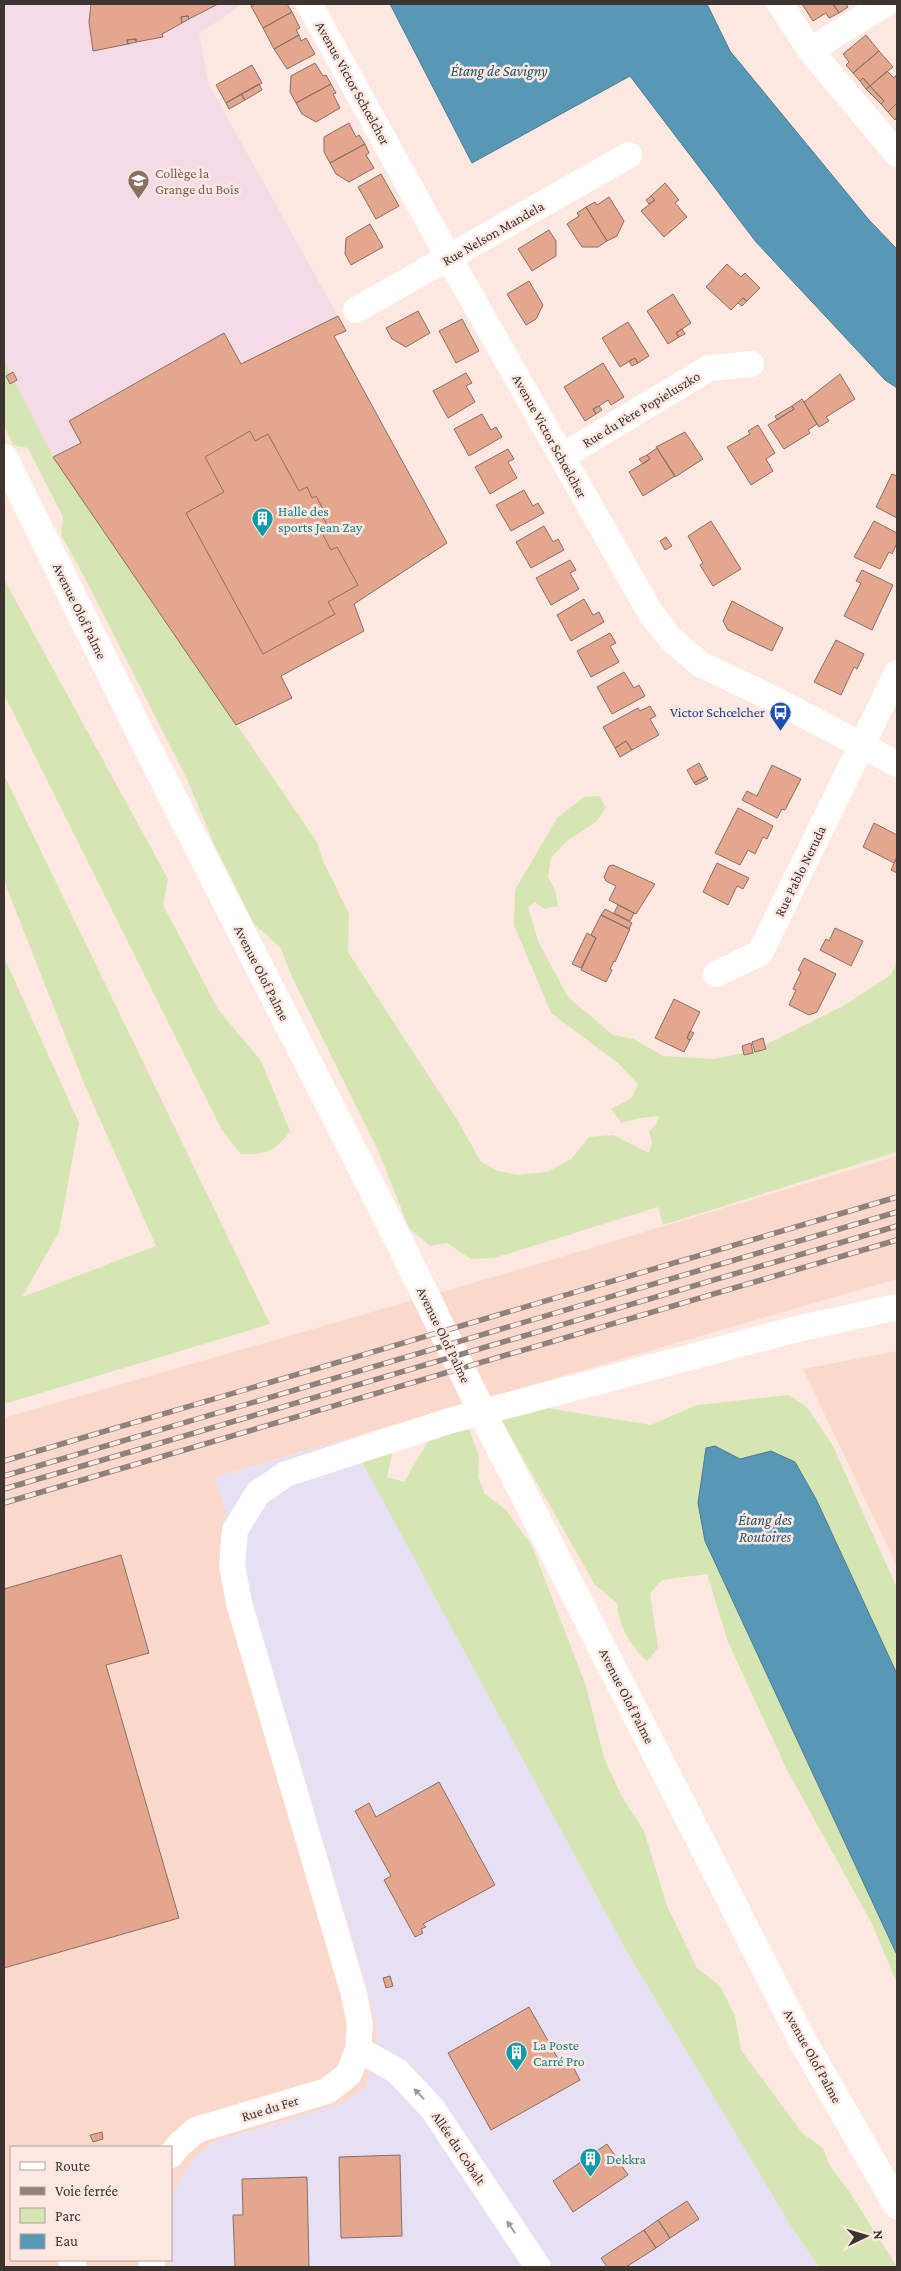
<svg xmlns="http://www.w3.org/2000/svg" width="901" height="2271" font-family="'Crimson Pro',serif">
<style>
.commercial{fill:#e7dff4}
.built{fill:#fad9cc}
.education{fill:#f4dbe5}
.green{fill:#d5e6b2}
.water{fill:#5798b7;stroke:#4f7a8e}
.building{fill:#e4a68d;stroke:#867067}
.lines{fill:none;stroke-linecap:round;stroke-linejoin:round}
.street{stroke:#fff;stroke-width:26}
.secondary{stroke:#fff;stroke-width:28}
.rail-casing{stroke:#8f817b;stroke-width:5.5}
.rail{stroke:#fce8e0;stroke-width:4;stroke-dasharray:11;stroke-linecap:butt}
.oneway{fill:#9e9a98}
.labels{text-anchor:middle;dominant-baseline:central;stroke-width:5;stroke-linejoin:round;paint-order:stroke}
.street-label{font-size:14px;fill:#3d3430;stroke:#fce8e0}
.education-label{font-size:14px;fill:#785e54;stroke:#fce8e0;text-anchor:start}
.culture-label{font-size:14px;fill:#0d838f;stroke:#fce8e0;text-anchor:start}
.transit-label{font-size:14px;fill:#164399;stroke:#fce8e0;text-anchor:end}
.water-label{font-size:15px;font-style:italic;fill:#21556c;stroke:#fce8e0}
</style>
<rect width="100%" height="100%" fill="#fce8e0"/>
<path class="commercial" d="M351,1438L626,1950L791,2226L819,2267H169V2260H171V2202L181,2177L196,2157L214,2142L344,2103L377,2037L372,2006L215,1477Z"/>
<path class="built" d="M897,1156V1279L215,1477L372,2006L377,2037L374,2062L365,2087L344,2103L213,2142L196,2157L181,2177L171,2202V2147H11V2260H169V2267H4V1418L521,1269Z
M897,1351V1566L803,1369Z"/>
<path class="education" d="M4,4H242L199,34L209,85L338,316L53,457L4,360Z"/>
<path class="green" d="M4,360L53,457L317,842L324,863L349,914L348,952L458,1121L481,1162L498,1171L517,1175L547,1172L570,1160L589,1137L613,1135L649,1153L652,1143L649,1131L656,1125L659,1116L640,1118L621,1123L611,1109L632,1098L638,1084L618,1063L551,1013L514,925L515,890L557,818L584,797L599,796L606,808L596,822L567,841L551,858L548,877L555,890L558,906L544,909L535,902L528,907L538,941L568,997L613,1035L634,1039L663,1056L714,1059L753,1051L843,1006L891,975L897,960V1152L663,1225L658,1207L494,1258L471,1259L447,1243L430,1246L409,1228L378,1150L294,981L280,947L254,924L214,844L187,779L85,578L61,535L63,517L28,448L13,445L4,426Z
M4,579L168,879L163,905L218,1009L261,1061L290,1131C275,1152 265,1155 241,1154L222,1130L4,694Z
M4,775L270,1324L4,1404V957L79,1123L59,1232L22,1297L156,1246L83,1081L4,881Z
M789,1395L808,1408L833,1446L897,1588V1674L816,1499L795,1462L771,1451L740,1459L715,1446L706,1448L698,1503L705,1541L897,1955V1983L872,1924L786,1768L728,1642L707,1574L662,1580L650,1593L658,1648L647,1661C630,1646 619,1626 617,1603L595,1585L499,1416L534,1406L651,1425L697,1405Z
M468,1426L479,1456L478,1477L485,1494L506,1510L532,1546L586,1686L604,1758L621,1795L644,1831L667,1906L697,1968L720,1986L735,2016L741,2050L803,2134L823,2148L830,2166L849,2191L897,2267H819L791,2226L626,1950L361,1460L393,1450L387,1477L404,1482L430,1438Z"/>
<path class="water" d="M390,4H707L730,51L869,220L897,249V388L885,380L756,242L630,76L472,163Z
M715,1446L740,1459L771,1451L795,1462L816,1499L897,1674V1955L705,1541L698,1503L706,1448Z"/>
<path class="building" d="M91,4H218L189,19L188,16L181,17L182,23L162,34L163,37L136,42V39L127,40L128,44L93,51L89,22Z
M255,4H287L292,12L263,28L251,6Z
M802,4H833L839,13L829,18L826,13L813,21Z
M833,4H846L848,7L839,13Z
M292,12L300,28L296,30L299,35L274,49L263,28Z
M188,16L189,19L182,23L181,17Z
M299,35L301,41L306,38L315,54L287,69L274,49Z
M866,35L879,51L853,73L846,65L849,62L843,54Z
M136,39V42L128,44L127,40Z
M879,51L893,67L870,86L863,78L860,81L853,73Z
M315,63L323,76L326,75L331,84L296,103L290,92L291,76Z
M252,65L262,83L226,103L216,85Z
M887,71L894,78L897,74V103L888,112L881,104L884,101L870,86Z
M863,78L870,86L866,89L860,81Z
M259,84L262,90L245,100L241,94Z
M331,84L336,93L333,94L340,108L316,122L302,114L296,103Z
M870,86L884,101L881,104L866,89Z
M241,94L245,100L229,109L226,103Z
M897,103V117L895,120L888,112Z
M349,123L356,137L359,135L365,144L330,163L324,152V137Z
M365,144L369,153L366,155L374,168L349,182L336,174L330,163Z
M381,174L399,206L376,219L358,187Z
M665,183L679,200L675,203L687,217L664,237L641,211L655,200L651,196Z
M651,196L655,200L649,204L646,200Z
M609,197L624,221L617,236L607,241L586,207L595,202L597,205Z
M586,207L607,241L598,247H582L567,224L579,216L577,213Z
M370,224L383,247L351,265L345,254L346,238Z
M549,230L556,241V256L532,271L518,249Z
M727,264L741,277L745,273L760,288L747,301L743,298L731,310L706,287Z
M529,281L543,305L536,319L526,325L507,294Z
M673,294L691,323L676,333L679,337L668,344L647,311Z
M743,298L747,301L742,306L738,303Z
M418,311L430,333L406,347L392,339L386,328Z
M338,316L346,331L334,336L447,543L354,604L364,631L281,676L292,698L236,725L53,457L81,443L69,421L224,333L241,364Z
M462,319L479,351L456,363L439,331Z
M628,322L649,356L638,363L635,358L620,367L602,338Z
M682,329L685,334L679,337L676,333Z
M635,358L638,363L632,366L629,361Z
M603,363L624,397L611,405L608,400L599,406L593,409L596,414L585,421L564,387Z
M13,372L17,380L10,384L6,376Z
M466,373L472,383L466,386L475,402L448,418L433,391Z
M840,374L855,399L826,417L829,421L819,427L804,402Z
M802,399L817,424L808,430L810,433L784,449L768,425L794,409L792,406Z
M599,406L602,410L596,414L593,409Z
M792,406L794,409L777,420L775,416Z
M482,414L491,430L496,427L502,437L469,456L454,429Z
M758,425L775,453L766,459L773,471L751,485L727,447L750,434L748,431Z
M250,431L255,441L268,434L299,491L307,487L312,498L316,496L325,513L322,515L327,525L320,529L331,550L337,547L358,585L328,602L335,614L263,654L186,513L224,492L205,457Z
M685,432L703,459L675,477L656,447Z
M657,448L675,476L643,496L629,472L650,459L647,455Z
M508,449L514,459L508,462L517,478L490,494L475,467Z
M647,455L650,459L643,464L639,459Z
M892,474L897,476V518L876,507Z
M524,490L533,506L538,503L544,513L511,531L496,505Z
M711,521L741,569L713,586L700,565L703,563L688,536Z
M874,521L897,533V543L892,554L889,552L880,569L854,557Z
M544,526L553,542L558,539L564,550L531,568L516,542Z
M666,537L672,546L665,550L660,541Z
M570,560L576,570L570,573L579,589L551,605L536,578Z
M862,570L893,585L872,630L844,616L861,583L856,581Z
M584,599L593,615L599,612L604,622L571,641L557,615Z
M732,601L783,628L772,651L728,630L723,621Z
M610,633L616,643L610,646L619,662L591,677L577,651Z
M836,640L864,654L857,669L854,667L841,695L814,682Z
M624,672L634,688L639,685L645,696L612,714L597,687Z
M650,706L656,716L650,719L659,735L632,750L626,741L615,748L603,727L638,708L640,711Z
M626,741L632,750L620,757L615,748Z
M699,763L706,776L694,783L687,770Z
M772,765L801,779L785,810L782,809L777,818L742,800L747,791L757,796Z
M706,776L708,779L696,785L694,783Z
M738,808L773,826L767,839L763,837L755,854L748,850L740,865L715,853Z
M874,823L897,835V857L894,863L863,847Z
M897,857V873L891,870Z
M717,863L749,878L743,889L737,886L728,905L703,892Z
M613,865L655,884L636,914L609,900L616,886L606,881L604,877L609,866Z
M618,905L634,913L630,921L614,913Z
M605,909L632,923L629,929L601,915Z
M601,915L630,929L615,962L614,961L610,969L612,970L606,982L581,970L596,938L591,935Z
M835,928L863,941L851,966L820,950L826,939L829,941Z
M587,933L596,938L581,968L572,964Z
M804,958L836,974L817,1012L809,1015L789,1005L796,990L793,989L801,972L798,970Z
M674,999L700,1012L687,1038L690,1040L684,1052L655,1038Z
M690,1031L694,1033L690,1040L687,1038Z
M763,1038L766,1049L755,1052L752,1042Z
M751,1043L753,1053L744,1055L742,1046Z
M121,1555L149,1653L106,1665L179,1918L4,1968V1589Z
M439,1782L495,1885L423,1924L426,1927L421,1929L423,1933L415,1937L384,1880L391,1876L355,1811L369,1803L376,1817Z
M390,1976L393,1986L386,1988L383,1978Z
M529,2007L561,2064L569,2059L580,2080L491,2130L448,2053Z
M102,2132L103,2139L93,2142L90,2135Z
M607,2144L628,2175L573,2212L553,2181Z
M400,2155L402,2236L341,2238L339,2157Z
M307,2177L309,2267H235L233,2215H243L242,2179Z
M687,2201L699,2219L670,2238L658,2220Z
M658,2220L670,2238L656,2248L644,2230Z
M644,2230L656,2248L626,2267H607L601,2258Z"/>
<g class="lines">
<path class="street" d="M309,4L449,258L650,612L670,638L700,664L774,699L897,764
M780,4L810,50L897,154
M810,50L885,4
M356,310L629,155
M563,456L709,368L751,364
M716,974L760,953L897,673
M358,2049L397,2071L432,2108L538,2267
M171,2155L179,2145L196,2130L327,2091L349,2074L358,2049L360,2025L354,1994L239,1603L232,1565L235,1530L258,1493L286,1474L449,1421L793,1330L897,1307
M71,2260L74,2267
M151,2267L152,2260"/>
<path class="secondary" d="M4,458L142,737L402,1247L489,1426L801,2038L897,2205"/>
<defs>
<path id="rail" d="M4,1461L897,1197
M4,1476L897,1212
M4,1489L897,1226
M4,1503L897,1240"/>
</defs>
<use href="#rail" class="rail-casing"/>
<use href="#rail" class="rail"/>
</g>
<defs><path id="oneway-solid" d="M-6-.8H1V-3.2L6.5 0L1 3.2V.8H-6Z" transform="scale(1.25)"/></defs>
<g class="oneway">
<use href="#oneway-solid" transform="translate(419 2094) rotate(-134)"/>
<use href="#oneway-solid" transform="translate(511 2227) rotate(-124)"/>
</g>
<defs>
<symbol id="school-pin" viewBox="-11 -11 22 30"><path d="M0 17L-7.5 6A9.5 9.5 0 1 1 7.5 6Z" fill="#8d6e63" stroke="#fce8e0"/><path d="M0-5L7-2L0 1L-7-2ZM-4 1L0 2.5L4 1V4Q0 6-4 4Z" fill="#fff"/></symbol>
<symbol id="building-pin" viewBox="-11 -11 22 30"><path d="M0 17L-7.5 6A9.5 9.5 0 1 1 7.5 6Z" fill="#0f9aa8" stroke="#fce8e0"/><path d="M-4-6H4V6H1V3H-1V6H-4ZM-2.5-4.3h1.7v1.8h-1.7ZM.8-4.3h1.7v1.8H.8ZM-2.5-1h1.7V.8h-1.7ZM.8-1h1.7V.8H.8Z" fill="#fff"/></symbol>
<symbol id="bus-pin" viewBox="-11 -11 22 30"><path d="M0 17L-7.5 6A9.5 9.5 0 1 1 7.5 6Z" fill="#1a4fb4" stroke="#fce8e0"/><path d="M-5-6H5V4H4V6H2V4H-2V6H-4V4H-5ZM-3.5-4V0h7V-4ZM-3.5 1.2v1.5H-2V1.2ZM2 1.2v1.5H3.5V1.2Z" fill="#fff"/></symbol>
</defs>
<g fill-rule="evenodd">
<use href="#school-pin" x="126" y="168" width="25" height="34"/>
<use href="#building-pin" x="250" y="506" width="25" height="34"/>
<use href="#bus-pin" x="768" y="700" width="25" height="34"/>
<use href="#building-pin" x="504" y="2040" width="25" height="34"/>
<use href="#building-pin" x="578" y="2146" width="25" height="34"/>
</g>
<g class="labels">
<g class="street-label">
<text transform="translate(353 83) rotate(61)">Avenue Victor Schœlcher</text>
<text transform="translate(493 233) rotate(-30)">Rue Nelson Mandela</text>
<text transform="translate(641 409) rotate(-31)">Rue du Père Popieluszko</text>
<text transform="translate(550 436) rotate(61)">Avenue Victor Schœlcher</text>
<text transform="translate(80 611) rotate(64)">Avenue Olof Palme</text>
<text transform="translate(800 871) rotate(-64)">Rue Pablo Neruda</text>
<text transform="translate(262 973) rotate(63)">Avenue Olof Palme</text>
<text transform="translate(444 1335) rotate(64)">Avenue Olof Palme</text>
<text transform="translate(627 1696) rotate(63)">Avenue Olof Palme</text>
<text transform="translate(813 2056) rotate(61)">Avenue Olof Palme</text>
<text transform="translate(270 2108) rotate(-17)">Rue du Fer</text>
<text transform="translate(459 2148) rotate(56)">Allée du Cobalt</text>
</g>
<g class="education-label">
<text x="155" y="173">Collège la<tspan x="155" dy="16">Grange du Bois</tspan></text>
</g>
<g class="culture-label">
<text x="278" y="511">Halle des<tspan x="278" dy="16">sports Jean Zay</tspan></text>
<text x="533" y="2045">La Poste<tspan x="533" dy="16">Carré Pro</tspan></text>
<text x="606" y="2159">Dekkra</text>
</g>
<g class="transit-label">
<text x="765" y="712">Victor Schœlcher</text>
</g>
<g class="water-label">
<text x="499" y="71">Étang de Savigny</text>
<text x="765" y="1520">Étang des<tspan x="765" dy="17">Routoires</tspan></text>
</g>
</g>
<rect width="901" height="2271" fill="none" stroke="#3d3430" stroke-width="10"/>
<rect x="10" y="2146" width="162" height="115" fill="#fce8e0" stroke="#b0a09a"/>
<rect x="20" y="2162" width="25" height="8" fill="#ffffff" stroke="#b0a09a"/>
<text x="55" y="2171" font-size="15" fill="#3d3430">Route</text>
<rect x="20" y="2187" width="25" height="8" fill="#8f817b" stroke="#b0a09a"/>
<text x="55" y="2196" font-size="15" fill="#3d3430">Voie ferrée</text>
<rect x="20" y="2208" width="25" height="15" fill="#d5e6b2" stroke="#b0a09a"/>
<text x="55" y="2221" font-size="15" fill="#3d3430">Parc</text>
<rect x="20" y="2234" width="25" height="15" fill="#5798b7" stroke="#b0a09a"/>
<text x="55" y="2246" font-size="15" fill="#3d3430">Eau</text>
<g transform="translate(866 2236) rotate(85)" stroke="#fce8e0" stroke-width="4" paint-order="stroke">
<path d="M0-4L9 19L0 12L-9 19Z" fill="#3d3430"/>
<text y="-8" font-size="14" font-weight="bold" text-anchor="middle" fill="#3d3430">N</text>
</g>
</svg>
